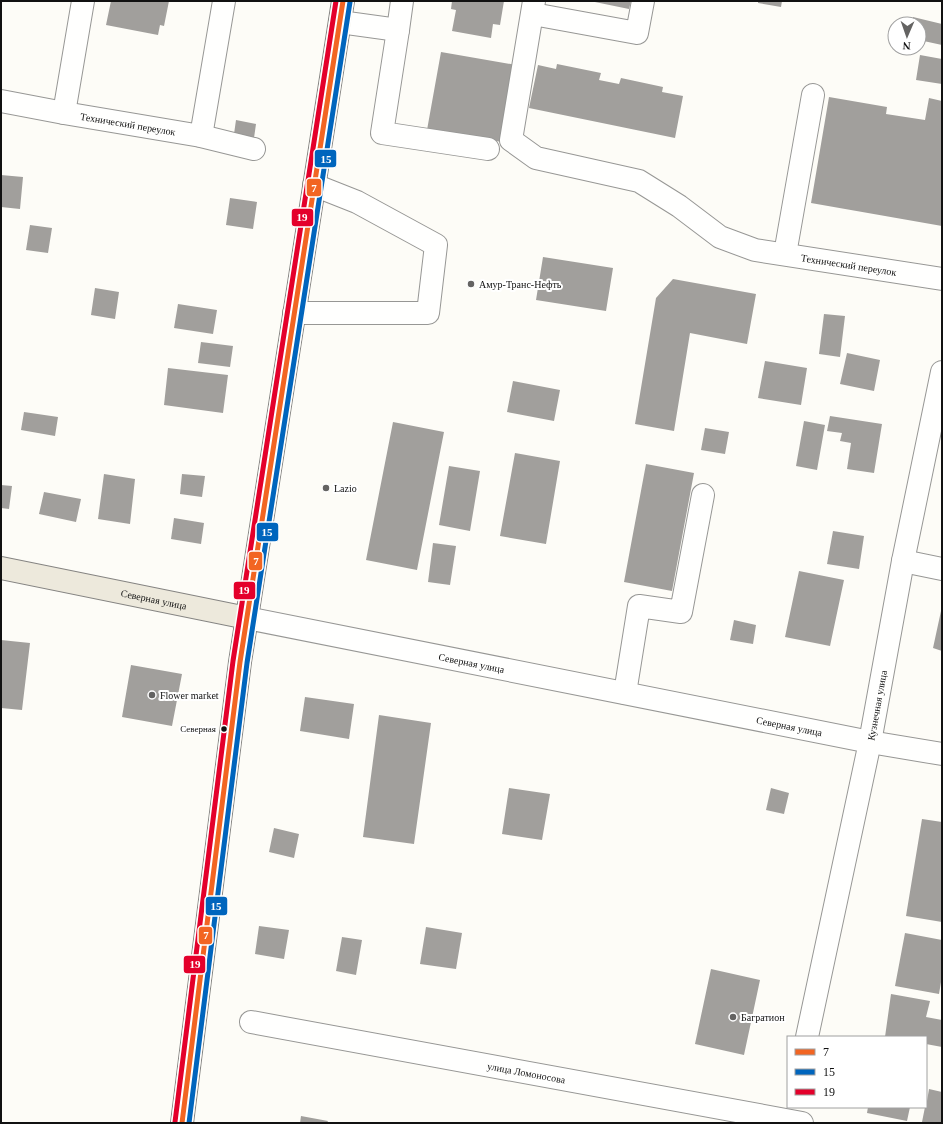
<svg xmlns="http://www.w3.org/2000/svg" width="943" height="1124" font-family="'Times New Roman',serif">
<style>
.building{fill:#a19f9c}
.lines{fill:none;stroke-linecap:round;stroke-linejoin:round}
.minor-casing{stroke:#979795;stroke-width:24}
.major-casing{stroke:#858482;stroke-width:24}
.minor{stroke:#fffffe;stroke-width:22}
.major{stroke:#ede9dc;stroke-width:22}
.bus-1-casing{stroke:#fff;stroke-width:8}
.bus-2-casing{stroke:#fff;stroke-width:8}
.bus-3-casing{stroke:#fff;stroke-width:8}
.bus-1{stroke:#f26522;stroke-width:5}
.bus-2{stroke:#0065bd;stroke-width:5}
.bus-3{stroke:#e4002b;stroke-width:5}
.poi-dot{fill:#646362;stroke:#fff;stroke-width:1.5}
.bus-dot{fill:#111;stroke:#fff;stroke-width:1.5}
.labels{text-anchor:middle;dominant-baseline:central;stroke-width:4;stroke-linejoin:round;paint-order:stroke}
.bus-label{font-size:9px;fill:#111;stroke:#fff;text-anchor:end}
.street-label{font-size:10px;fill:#111;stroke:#fff}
.poi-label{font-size:10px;fill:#111;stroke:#fff;text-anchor:start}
.line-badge{stroke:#fff;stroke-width:1.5}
.badge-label{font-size:11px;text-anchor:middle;font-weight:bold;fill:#fff}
</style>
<rect width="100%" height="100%" fill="#fdfcf7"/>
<path class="building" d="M111,1H169L164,26L160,25L158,35L106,25Z
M452,1H504L500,25L493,24L491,38L452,31L456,10L451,9Z
M590,1H631L629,9Z
M758,1H782L781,7L758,3Z
M913,17L942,24V45L919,40V24H911Z
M441,52L516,65L502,142L427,130Z
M920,55L942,59V84L916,80Z
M557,64L601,73L599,80L619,84L621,78L663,87L662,92L683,96L675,138L529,108L538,65L556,69Z
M829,97L887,107L886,114L925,120L929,98L942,101V226L811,203Z
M236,120L256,124L254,138L234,134Z
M1,175L23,177L20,209L1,207Z
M230,198L257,202L253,229L226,225Z
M30,225L52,228L48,253L26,250Z
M543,257L613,268L606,311L536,300Z
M673,279L756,294L747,344L690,333L674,431L635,424L656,298Z
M95,288L119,292L115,319L91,315Z
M178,304L217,310L213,334L174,328Z
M824,314L845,316L840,357L819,354Z
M201,342L233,346L230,367L198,363Z
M847,353L880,360L874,391L840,384Z
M765,361L807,368L801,405L758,398Z
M168,368L228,375L223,413L164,405Z
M513,381L560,390L554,421L507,412Z
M24,412L58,417L55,436L21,430Z
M830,416L882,424L874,473L847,469L851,443L840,441L842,433L827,431Z
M804,421L825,425L817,470L796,466Z
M393,422L444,432L417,570L366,560Z
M705,428L729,432L725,454L701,450Z
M515,453L560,461L546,544L500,536Z
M646,464L694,473L672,591L624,582Z
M449,466L480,471L470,531L439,525Z
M104,474L135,479L130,524L98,519Z
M182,474L205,476L202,497L180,494Z
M1,485L12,486L9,509L1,508Z
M44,492L81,499L76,522L39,514Z
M174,518L204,523L201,544L171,539Z
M833,531L864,536L859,569L827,564Z
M433,543L456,546L450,585L428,582Z
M799,571L844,580L830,646L785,637Z
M941,611H942V651L933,648Z
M734,620L756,625L753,644L730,640Z
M1,640L30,643L22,710L1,708Z
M131,665L182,674L172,726L122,717Z
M305,697L354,704L349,739L300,731Z
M379,715L431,723L414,844L363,837Z
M509,788L550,794L542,840L502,834Z
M771,788L789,793L784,814L766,810Z
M922,819L942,822V922L906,916Z
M274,828L299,834L294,858L269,852Z
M259,926L289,930L284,959L255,954Z
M426,927L462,933L456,969L420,964Z
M905,933L942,940V976L939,994L895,986Z
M342,937L362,940L356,975L336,971Z
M711,969L760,980L744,1055L695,1044Z
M891,994L930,1001L926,1017L942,1020V1047L926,1044V1037H885Z
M929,1089L942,1092V1123H927L922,1122L925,1107H926Z
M868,1107H910L907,1121L867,1113Z
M301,1116L328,1121L327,1123H300Z"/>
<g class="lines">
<defs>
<g id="minor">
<path id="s1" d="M534,1L511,140L536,158L639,181L679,206L720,237L755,250L942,279"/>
<path d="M533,14L637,33L643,1"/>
<path d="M340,22L398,30L402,1"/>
<path d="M398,30L382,133L488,149"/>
<path id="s2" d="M1,101L64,113L201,136L254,149"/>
<path d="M64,113L83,1"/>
<path d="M201,136L224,1"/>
<path d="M785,254L813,95"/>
<path d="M294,313H428L436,245L357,202L314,185"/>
<path d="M903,561L942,569"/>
<path id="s3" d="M247,618L870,742L942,754"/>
<path d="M625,693L639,606L681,612L703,495"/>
<path id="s4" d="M251,1022L802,1123"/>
<path id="s5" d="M807,1037L870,742L903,561L942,372"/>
</g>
<g id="major">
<path id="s6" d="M1,568L247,618"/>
<path d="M182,1123L240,662L343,1"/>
</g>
</defs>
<use href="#minor" class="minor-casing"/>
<use href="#major" class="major-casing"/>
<use href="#minor" class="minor"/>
<use href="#major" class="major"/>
<defs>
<path id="bus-1" d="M182,1123L240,662L343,1"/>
<path id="bus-2" d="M189,1123L247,663L350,2"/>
<path id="bus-3" d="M175,1122L233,661L336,1"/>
</defs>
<use href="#bus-1" class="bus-1-casing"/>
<use href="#bus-2" class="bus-2-casing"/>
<use href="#bus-3" class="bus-3-casing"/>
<use href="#bus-1" class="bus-1"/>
<use href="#bus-2" class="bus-2"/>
<use href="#bus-3" class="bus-3"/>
</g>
<g class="poi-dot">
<circle cx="471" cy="284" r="4"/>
<circle cx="326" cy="488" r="4"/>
<circle cx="152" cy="695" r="4"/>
<circle cx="733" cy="1017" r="4"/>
</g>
<circle class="bus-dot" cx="224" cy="729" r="3.5"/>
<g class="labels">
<g class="bus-label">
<text x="216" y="729">Северная</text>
</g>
<g class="street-label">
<text stroke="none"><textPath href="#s2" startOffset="129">Технический переулок</textPath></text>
<text stroke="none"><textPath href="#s1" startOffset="508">Технический переулок</textPath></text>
<text stroke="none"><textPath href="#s6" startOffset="156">Северная улица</textPath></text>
<text stroke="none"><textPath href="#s3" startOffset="229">Северная улица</textPath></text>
<text stroke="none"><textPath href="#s5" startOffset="339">Кузнечная улица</textPath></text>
<text stroke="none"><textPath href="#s3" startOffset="553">Северная улица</textPath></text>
<text stroke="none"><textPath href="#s4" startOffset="280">улица Ломоносова</textPath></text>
</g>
<g class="poi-label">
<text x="479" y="284">Амур-Транс-Нефть</text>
<text x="334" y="488">Lazio</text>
<text x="160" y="695">Flower market</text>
<text x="741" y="1017">Багратион</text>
</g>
</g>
<g class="line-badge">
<rect x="314" y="149" width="23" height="19" rx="4" fill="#0065bd"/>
<rect x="306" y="178" width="16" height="19" rx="4" fill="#f26522"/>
<rect x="291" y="208" width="23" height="19" rx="4" fill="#e4002b"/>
<rect x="256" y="522" width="23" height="20" rx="4" fill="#0065bd"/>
<rect x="248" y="551" width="15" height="20" rx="4" fill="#f26522"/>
<rect x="233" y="581" width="23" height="19" rx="4" fill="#e4002b"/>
<rect x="205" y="896" width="23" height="20" rx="4" fill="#0065bd"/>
<rect x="198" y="926" width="15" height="19" rx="4" fill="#f26522"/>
<rect x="183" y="955" width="23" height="19" rx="4" fill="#e4002b"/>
</g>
<g class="badge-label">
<text x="326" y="163">15</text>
<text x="314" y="192">7</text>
<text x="302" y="221">19</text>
<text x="267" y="536">15</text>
<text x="256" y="565">7</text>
<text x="244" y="594">19</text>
<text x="216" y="910">15</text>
<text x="206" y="939">7</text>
<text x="195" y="968">19</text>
</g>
<rect width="943" height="1124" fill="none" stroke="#111111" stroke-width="4"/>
<rect x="787" y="1036" width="140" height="72" fill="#ffffff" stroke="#a0a0a0"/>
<rect x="795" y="1049" width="20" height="6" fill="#f26522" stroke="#a0a0a0"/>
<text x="823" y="1056" font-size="12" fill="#111111">7</text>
<rect x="795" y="1069" width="20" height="6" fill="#0065bd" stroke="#a0a0a0"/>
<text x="823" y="1076" font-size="12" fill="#111111">15</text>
<rect x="795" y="1089" width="20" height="6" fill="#e4002b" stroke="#a0a0a0"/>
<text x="823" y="1096" font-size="12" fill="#111111">19</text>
<g transform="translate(907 36) rotate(182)"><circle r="19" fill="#ffffff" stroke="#a0a0a0"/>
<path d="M0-3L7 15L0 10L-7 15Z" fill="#646362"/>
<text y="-6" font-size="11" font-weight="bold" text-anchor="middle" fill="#111111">N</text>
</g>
</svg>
